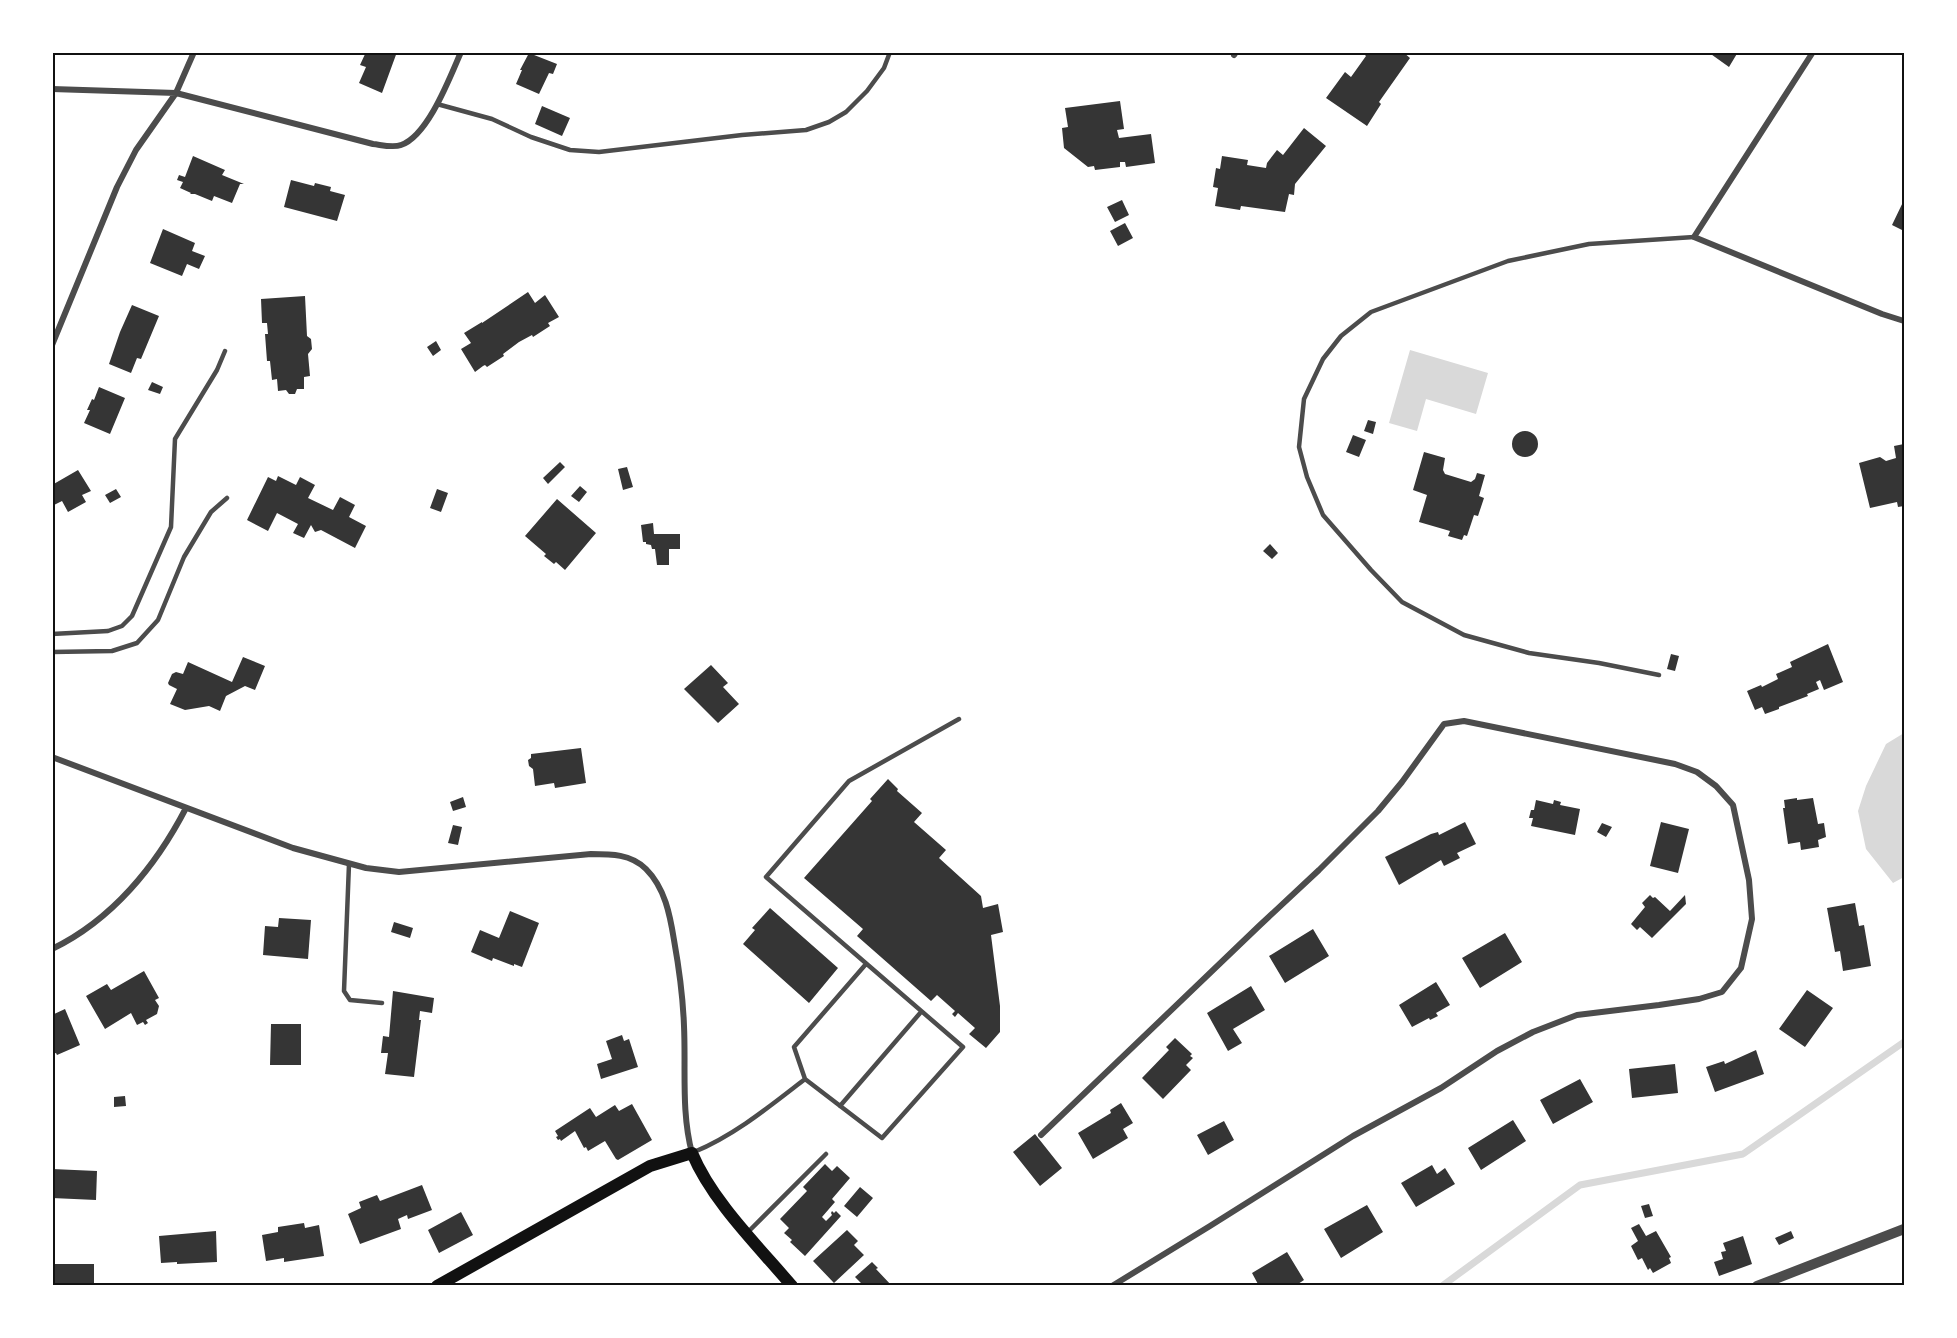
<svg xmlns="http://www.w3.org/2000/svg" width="1957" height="1338" font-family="'Fira Sans Condensed',sans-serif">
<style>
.water{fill:#d9d9d9}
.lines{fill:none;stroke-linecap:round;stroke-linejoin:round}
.stream{stroke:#d9d9d9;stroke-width:7}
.building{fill:#353535}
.service{stroke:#4c4c4c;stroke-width:4.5}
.minor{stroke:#4c4c4c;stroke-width:6}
.tertiary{stroke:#4c4c4c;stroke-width:10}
.secondary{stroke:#111;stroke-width:12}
.neatline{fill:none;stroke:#111;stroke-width:2}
</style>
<rect width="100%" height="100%" fill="#fff"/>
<path class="water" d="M1410,350L1488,373L1476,414L1426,399L1417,431L1389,423Z
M1904,733V877L1893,883L1866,849L1858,811L1866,786L1886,744Z"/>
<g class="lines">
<path class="stream" d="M1442,1286L1580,1185L1743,1154L1904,1042"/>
</g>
<path class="building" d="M366,52H397L382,93L359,83L366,67L360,65Z
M1362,52H1403L1410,58L1379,102L1381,104L1367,126L1326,98L1345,72L1351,77L1366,56Z
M1708,52H1738L1729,67Z
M529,53L557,64L553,74L549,73L539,94L516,84L522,70H520Z
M1120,101L1124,129L1117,130L1119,138L1151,134L1155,163L1126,167L1125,162H1120V167L1095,170L1094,166L1088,167L1064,148L1062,128L1068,127L1065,108Z
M542,106L570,118L562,136L535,124Z
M1304,128L1326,146L1295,184L1294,195L1289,194L1285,212L1241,206L1240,210L1215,206L1218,188L1213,187L1216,168L1220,169L1222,156L1248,160L1247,165L1266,168L1267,163L1277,150L1283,155Z
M193,156L225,170L222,175L244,184H240L232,203L214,196L212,201L195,194H190L191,193L180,188L183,182L177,180L179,175L185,177Z
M291,180L314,186L315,183L331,187L330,191L345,195L337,221L284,207Z
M1122,200L1129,215L1115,222L1107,207Z
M1904,200V231L1892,225Z
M1125,223L1133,238L1118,246L1110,231Z
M163,229L195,243L192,251L205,256L199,269L187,264L182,276L150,263Z
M528,292L535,303L545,295L559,317L548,323L550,326L533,337L532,335L519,342L503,354L504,356L487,367L485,365L483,366L475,372L461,349L471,343L464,333L482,322V323Z
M305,296L307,336L311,339L312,349L308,354L310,376L304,377V389H297L295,394H289L286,390L278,391L277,379L272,380L270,361H267L265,334H268L267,323H262L261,299Z
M132,305L159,316L141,359L137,358L131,373L109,364L120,332Z
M436,341L441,350L433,356L427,347Z
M152,382L163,387L160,394L148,390Z
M99,387L125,398L110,434L84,423L90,410H87L92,399L94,400Z
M1368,420L1376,422L1373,434L1364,431Z
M1512 444a13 13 0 1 1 26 0a13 13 0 1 1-26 0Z
M1353,435L1366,440L1359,457L1346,452Z
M1904,444V506L1898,507L1897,502L1870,508L1859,463L1880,457L1886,461L1896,458L1894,446Z
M1424,452L1445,458L1443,470L1445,474L1471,482L1475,479L1477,473L1485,475L1479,496L1484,498L1478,516L1474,515L1467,536L1464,535L1462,540L1448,536L1450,531L1419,522L1427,495L1413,490Z
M560,462L565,467L548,484L543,478Z
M627,467L633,487L623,490L618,469Z
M78,470L91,491L82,495L86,502L68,512L62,501L52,506V485Z
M278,476L296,485L300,477L315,485L308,498L333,510L340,497L355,505L349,517L366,526L355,548L321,530L315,532L311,525L304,538L293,533L298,524L277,513L268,531L247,520L268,477L276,481Z
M580,486L587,492L579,502L571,496Z
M116,489L121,497L110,503L105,495Z
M437,489L448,493L441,512L430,508Z
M557,499L596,533L565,570L556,562L554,564L544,556L546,554L525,536Z
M653,523L654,534H680V549H669V565H657L655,549H652L651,545L646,544V542H643L641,525Z
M1270,544L1278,553L1272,559L1263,551Z
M1828,644L1843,682L1824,690L1820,680L1816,682L1819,689L1807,694L1808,696L1779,707V709L1765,714L1762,707L1755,710L1747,691L1761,685L1762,687L1778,679L1776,674L1792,667L1790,662Z
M1671,654L1679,656L1675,671L1667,669Z
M243,657L265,666L255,690L245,686L226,696L220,711L209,706L185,710L170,704L177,689L169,685L168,683L172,674L176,672L183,674L188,662L232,682Z
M711,665L728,683L723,687L739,704L718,723L684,689Z
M581,748L586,783L555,788L554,783L535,786L533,769L529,766L528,760L531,758V754Z
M888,779L898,789L897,791L922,813L914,822L946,850L939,858L981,896L983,908L998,904L1003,932L991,935L1000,1006V1032L986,1048L969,1034L975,1028L958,1013L955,1017L952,1014L955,1011L937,995L931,1001L857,936L863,929L804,878L872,801L870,799Z
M463,797L466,807L453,811L450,802Z
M1797,798V800L1813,798L1818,824L1824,823L1826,837L1818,840L1819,847L1801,850L1800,842L1788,844L1783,808H1785L1784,800Z
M1536,800L1553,804L1554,800L1561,802L1560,805L1580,809L1575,835L1531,826L1533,818H1529L1531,810H1534Z
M1465,822L1476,844L1457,853L1460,858L1444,866L1441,860L1399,885L1385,857L1431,834L1438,832L1439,835Z
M1661,822L1689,829L1678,873L1650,866Z
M1602,823L1612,827L1606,837L1597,832Z
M453,825L462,827L458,845L448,843Z
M1650,895L1653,898L1655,897L1670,911L1685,895L1686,904L1652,938L1640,927L1637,930L1631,924L1645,907L1642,903Z
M1855,903L1859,926L1864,925L1871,966L1843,971L1840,951L1835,952L1827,908Z
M770,908L838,968L809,1003L743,944L755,930L752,928Z
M510,911L539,923L522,967L514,964V966L493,958L492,961L471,952L480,930L499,938Z
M279,918L311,920L308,959L263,955L265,926L278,927Z
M394,922L413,928L410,938L391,932Z
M1313,929L1329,956L1285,983L1269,956Z
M1505,933L1522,962L1480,988L1462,958Z
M144,971L159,998L155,1000L159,1006L157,1014L146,1020L148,1023L145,1025L143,1022L137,1025L131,1013L105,1029L86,996L107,984L111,990Z
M1436,982L1450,1005L1436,1013L1438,1016L1430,1020L1429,1018L1412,1027L1399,1005Z
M1251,986L1265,1010L1233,1029L1242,1043L1228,1051L1207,1013Z
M1807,990L1833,1008L1805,1047L1779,1029Z
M393,991L434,998L432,1013L420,1011L419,1020H421L414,1077L385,1074L388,1053H381L383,1036L389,1037Z
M65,1009L80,1045L57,1055L56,1053L52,1054V1015Z
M271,1024H301V1065H270Z
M622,1035L624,1041L629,1039L638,1067L601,1079L597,1064L612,1059L606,1041Z
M1175,1038L1192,1054L1190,1056L1193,1058L1186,1065L1191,1070L1163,1099L1142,1078L1169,1050L1166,1047Z
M1756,1050L1764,1074L1715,1092L1706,1067L1724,1061L1725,1064Z
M1675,1064L1678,1093L1632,1098L1629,1069Z
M1580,1079L1593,1102L1553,1124L1540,1100Z
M125,1096L126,1106L114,1107V1097Z
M1121,1103L1133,1123L1123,1129L1128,1138L1093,1159L1078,1133L1111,1113L1110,1110Z
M632,1104L652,1140L618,1160L616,1159L605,1141L588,1151L586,1147L584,1148L575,1131L561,1141L560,1139L558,1140L556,1137L558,1136L555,1131L590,1108L596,1117L615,1105L619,1111Z
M1513,1120L1526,1141L1481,1170L1468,1148Z
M1224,1121L1234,1140L1208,1155L1197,1135Z
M1035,1134L1062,1168L1040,1186L1013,1152Z
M825,1164L832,1171L837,1166L850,1178L832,1199L835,1202L822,1217L826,1221L832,1215L831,1213L832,1211L834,1213L836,1211L841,1216L805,1256L790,1242L792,1240L784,1233L789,1228L780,1219L807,1191L803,1187Z
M1432,1165L1437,1174L1445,1168L1455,1184L1416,1207L1401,1183Z
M52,1169L97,1171L96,1200L52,1198Z
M422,1185L432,1210L408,1219L407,1215L398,1219L401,1229L360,1244L348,1214L361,1208L359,1202L377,1195L380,1201Z
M860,1187L873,1198L857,1217L844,1206Z
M1649,1204L1653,1216L1645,1218L1641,1206Z
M1367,1205L1383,1232L1341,1258L1324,1229Z
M461,1212L473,1235L439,1253L428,1230Z
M304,1223L305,1228L319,1225L324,1256L284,1262V1258L266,1261L262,1235L278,1232V1227Z
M1639,1224L1646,1236L1656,1231L1671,1257L1669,1258L1671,1263L1653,1273L1650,1268L1648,1270L1642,1258L1638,1260L1631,1246L1638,1241L1631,1228Z
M847,1230L858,1241L854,1245L864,1255L834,1283L813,1261Z
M216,1231L217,1262L177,1264V1262L161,1263L159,1236Z
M1791,1231L1794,1238L1779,1245L1775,1238Z
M1743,1236L1752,1264L1719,1276L1714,1262L1723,1259L1721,1252L1726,1251L1723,1243Z
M1287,1252L1304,1280L1295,1286H1259L1252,1273Z
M872,1262L878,1268L876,1269L892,1286H864L855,1277Z
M52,1264H94V1286H52Z"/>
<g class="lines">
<path class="service" d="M437,104L492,119L531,137L570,150L599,152L742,135L806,130L829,122L846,112L867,91L884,68L890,52
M52,634L108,631L122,626L132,616L171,527L175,439L217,370L225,351
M52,652L112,651L137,643L158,620L184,557L211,512L227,498
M1659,675L1599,663L1529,653L1464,635L1402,602L1371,570L1323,515L1307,477L1299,447L1304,399L1323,359L1341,336L1371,312L1508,261L1589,244L1694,237
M349,864L344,991L350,1000L382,1003
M866,964L794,1047L805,1079L882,1138L963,1047L766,877L849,781L959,719
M840,1106L921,1012
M694,1152C735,1135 770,1106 805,1079
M747,1233L826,1154"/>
<path class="minor" d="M1813,52L1694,237L1882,314L1904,321
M1234,55L1236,52
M52,89L176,93L373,144C382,145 393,148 401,145C428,136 450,77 461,52
M52,345L117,187L136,150L176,93L194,52
M52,757L293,848L366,868L399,872L591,854C611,854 631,854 646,869C665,888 670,915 674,940C679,968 683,997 684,1026C686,1068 681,1112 692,1153
M52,949C112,920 156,866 186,808
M1041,1135L1259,926L1319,870L1378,811L1402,782L1444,724L1464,721L1675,764L1697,772L1716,786L1733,805L1749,880L1752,919L1741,968L1722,992L1699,999L1659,1005L1577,1015L1533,1032L1497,1051L1441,1088L1353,1136L1210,1226L1112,1286"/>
<path class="tertiary" d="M1757,1286L1904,1229"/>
<path class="secondary" d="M437,1286L650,1166L692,1153C712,1201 758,1246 792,1286"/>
</g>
<rect width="1957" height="1338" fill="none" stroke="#ffffff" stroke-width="108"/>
<rect x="54" y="54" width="1849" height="1230" class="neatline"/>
</svg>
